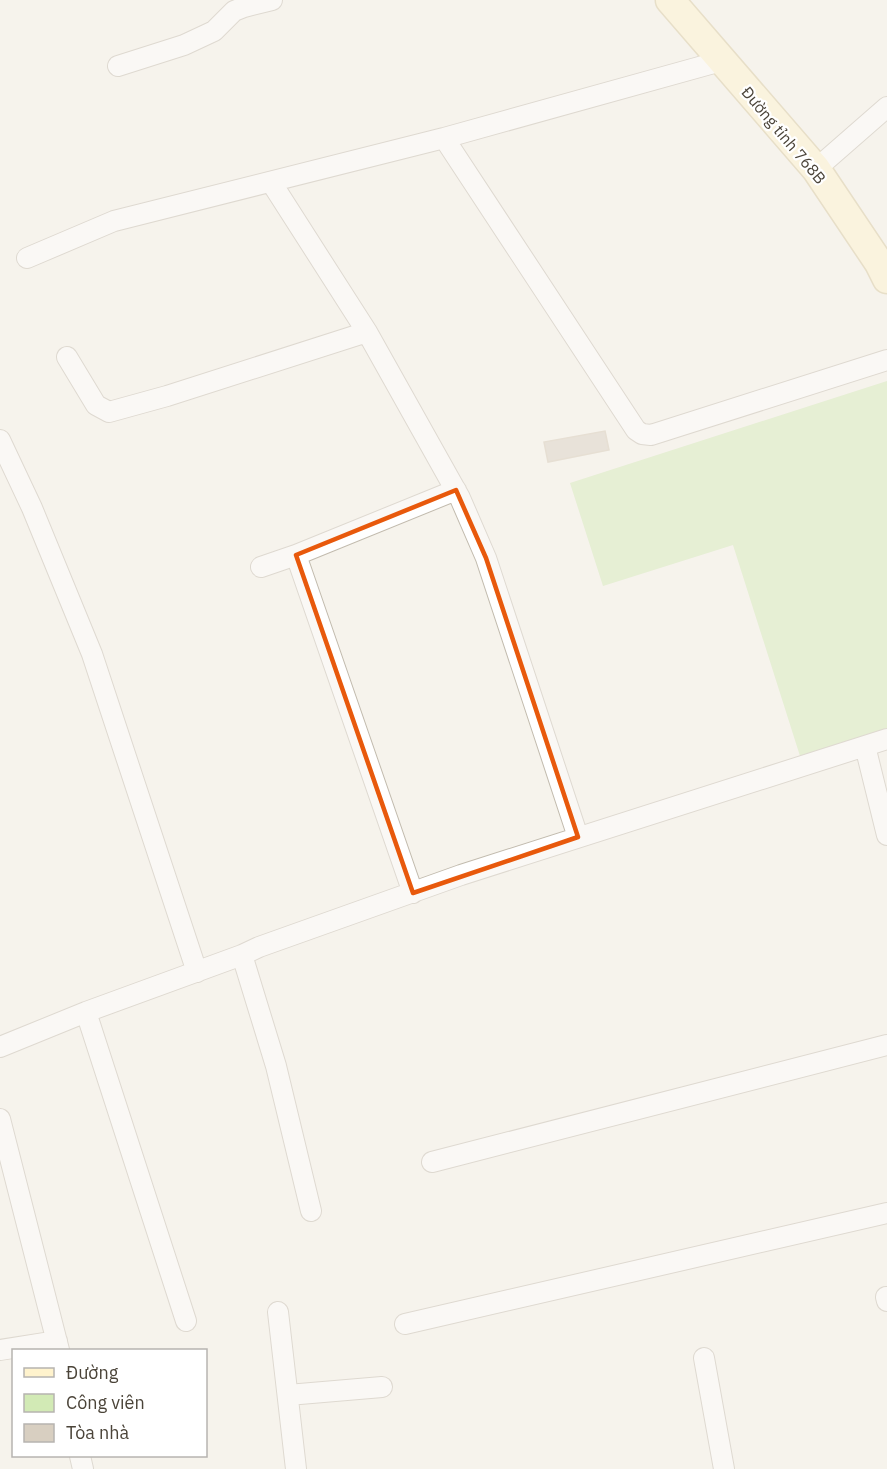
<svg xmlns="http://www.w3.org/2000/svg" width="887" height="1469" font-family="'IBM Plex Sans',sans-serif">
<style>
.green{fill:#d2eab5}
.building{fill:#d8cfc1;stroke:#d3c7b4;stroke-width:1.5}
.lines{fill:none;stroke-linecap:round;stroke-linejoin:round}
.street-casing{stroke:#c2bbae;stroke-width:22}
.secondary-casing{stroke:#d6c79b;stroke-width:31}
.street{stroke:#fff;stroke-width:20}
.secondary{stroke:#fff3cd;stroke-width:28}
.marked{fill:none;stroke:#e8590c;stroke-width:4.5;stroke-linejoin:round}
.labels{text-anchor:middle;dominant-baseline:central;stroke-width:4.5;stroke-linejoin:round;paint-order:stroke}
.street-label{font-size:16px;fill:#4b4439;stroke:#fff}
</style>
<rect width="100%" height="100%" fill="#f6f3ec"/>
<path class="green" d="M887,381V728L800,756L733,545L603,586L570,483Z"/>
<path class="building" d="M605,431L609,450L548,462L544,442Z"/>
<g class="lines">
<defs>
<path id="street" d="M118,66L184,45L214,31L234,11L244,7L272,0
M444,138L636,430L642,434L651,435L887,360
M816,169L887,107
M271,182L367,332L460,498L486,558L578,837
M27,258L114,221L444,138L721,61
M67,357L96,405L109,412L167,396L367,332
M0,440L32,508L92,654L197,972
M296,555L413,893
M261,567L296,555L456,490
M865,746L887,835
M242,955L276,1066L311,1211
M86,1012L186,1321
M0,1047L86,1012L242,955L259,947L461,875L887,739
M0,1119L59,1350
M432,1162L887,1045
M886,1297L887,1301
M278,1312L296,1469
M405,1324L887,1213
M0,1350L57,1341
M704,1358L724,1469
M288,1395L382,1387
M80,1456L83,1469"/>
<path id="secondary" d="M670,0L816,169L879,263L887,279"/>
</defs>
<use href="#street" class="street-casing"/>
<use href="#secondary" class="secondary-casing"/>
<use href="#street" class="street"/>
<use href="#secondary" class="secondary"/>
</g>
<path d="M0 0H887V1469H0ZM456,490L486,558L578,837L413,893L296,555Z" fill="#f6f3ec" fill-opacity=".55" fill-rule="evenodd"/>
<path class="marked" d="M456,490L486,558L578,837L413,893L296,555Z"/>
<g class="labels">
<g class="street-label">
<text transform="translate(784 135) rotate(50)">Đường tỉnh 768B</text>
</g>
</g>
<rect x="12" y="1349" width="195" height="108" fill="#ffffff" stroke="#b7b4b0" stroke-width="1.5"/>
<rect x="24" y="1368" width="30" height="9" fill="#fff3cd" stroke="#b7b4b0" stroke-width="1.5"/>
<text x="66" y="1379" font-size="18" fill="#4b4439">Đường</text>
<rect x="24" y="1394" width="30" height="18" fill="#d2eab5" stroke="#b7b4b0" stroke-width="1.5"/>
<text x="66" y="1409" font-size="18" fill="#4b4439">Công viên</text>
<rect x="24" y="1424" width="30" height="18" fill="#d8cfc1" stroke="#b7b4b0" stroke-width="1.5"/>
<text x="66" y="1439" font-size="18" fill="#4b4439">Tòa nhà</text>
</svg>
